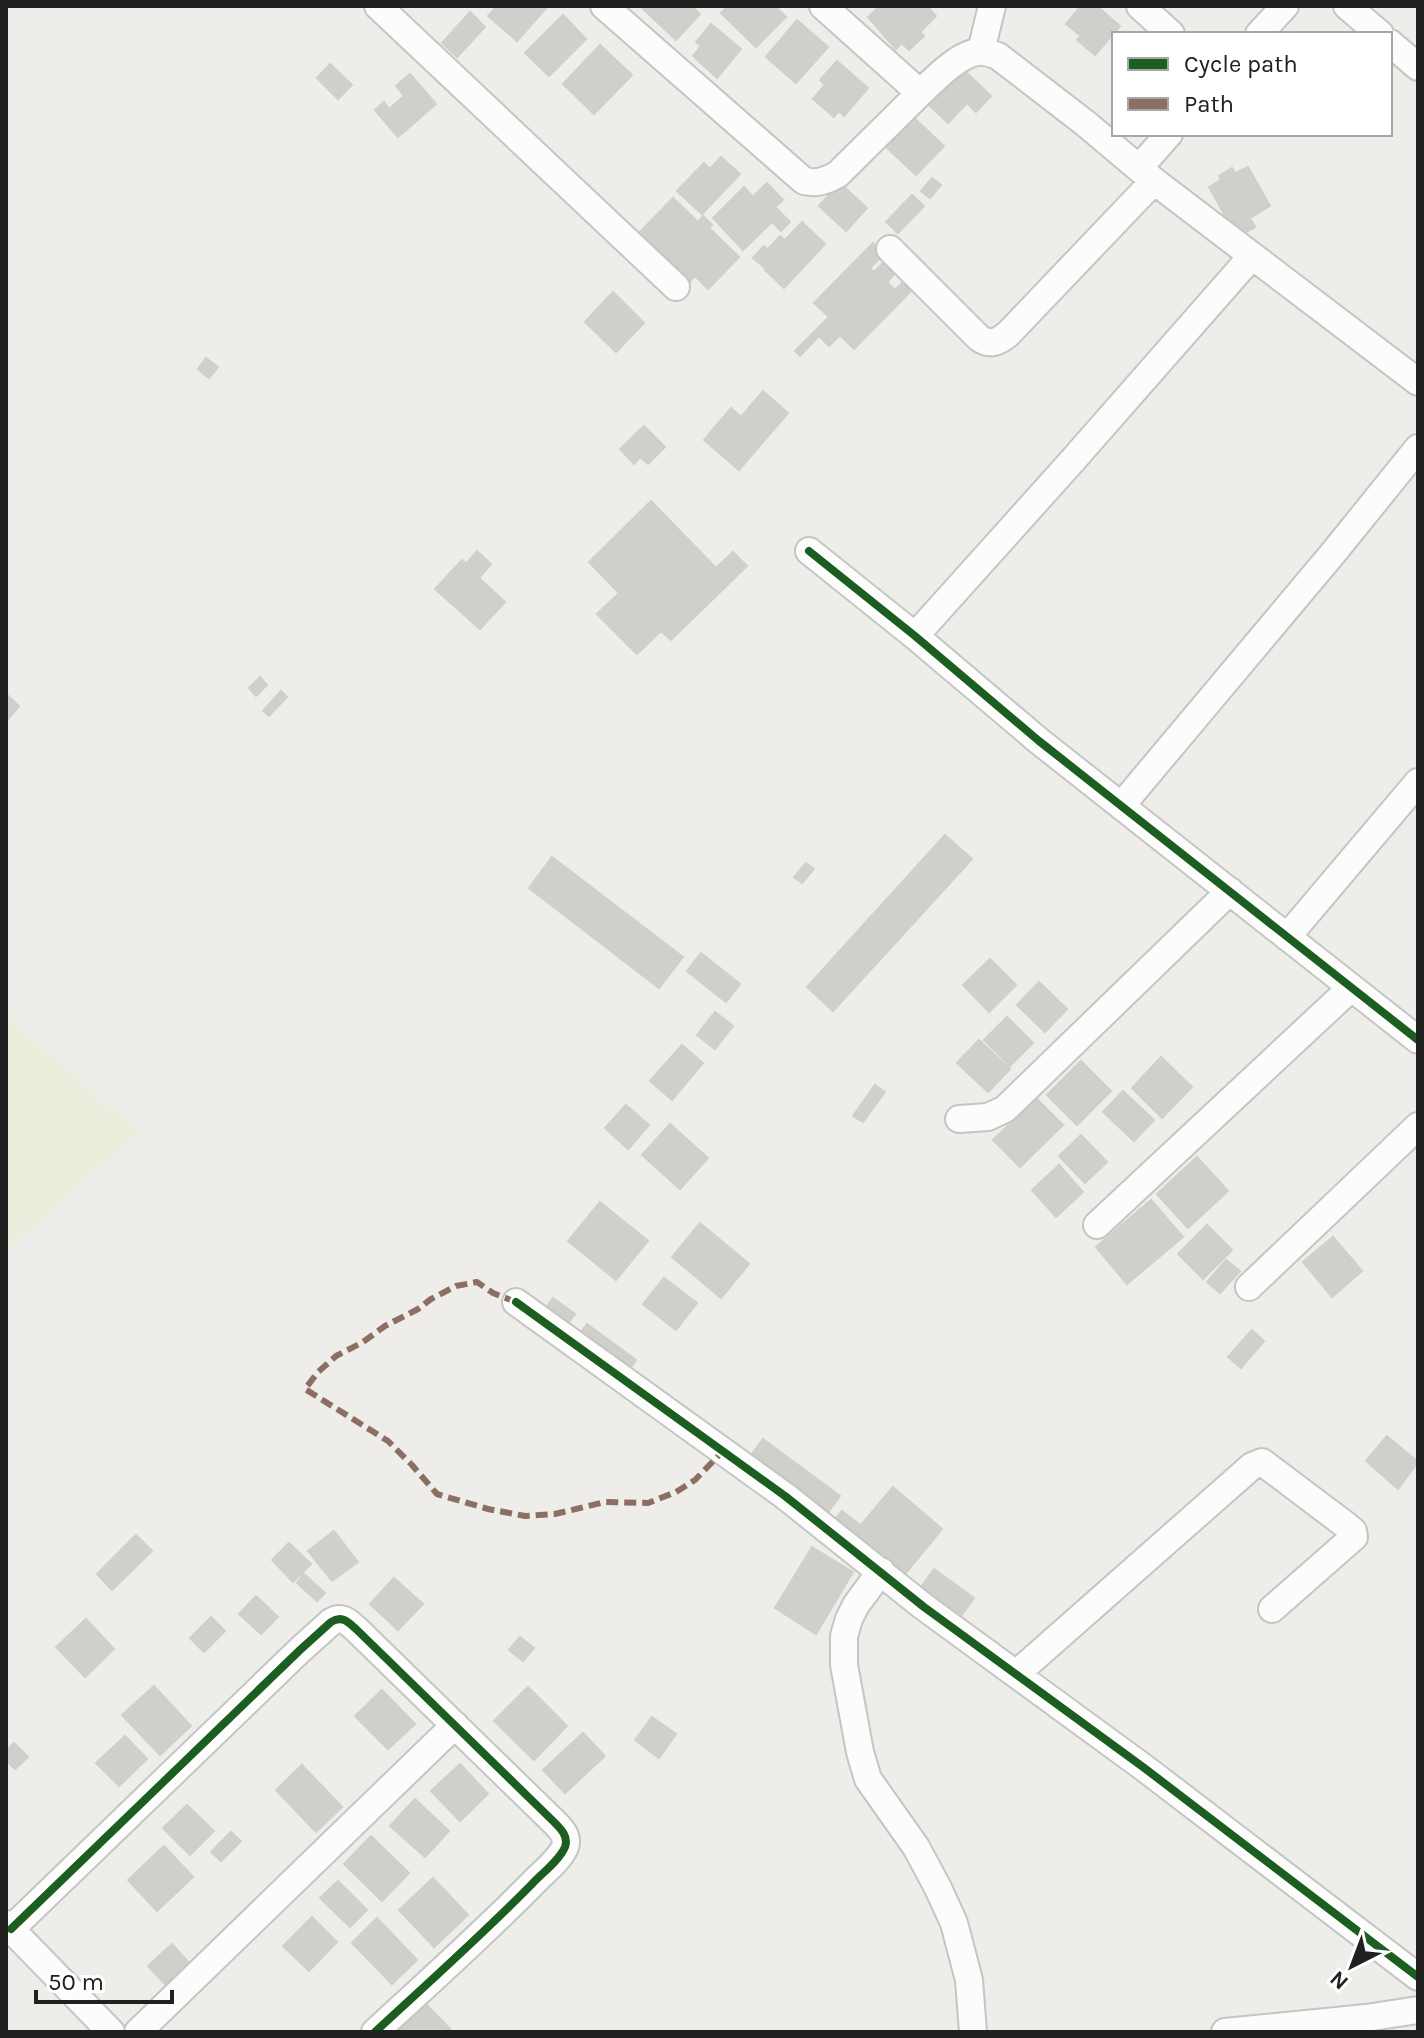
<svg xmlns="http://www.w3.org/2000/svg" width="1424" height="2038" font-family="Karla,sans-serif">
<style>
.farmland{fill:#ebeddd}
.building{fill:#d1cfcc;stroke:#d1cfca;stroke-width:2}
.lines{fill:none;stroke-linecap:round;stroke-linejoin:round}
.minor-casing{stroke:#c5c5c3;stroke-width:30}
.minor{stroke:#fcfcfc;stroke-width:26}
.quiet{stroke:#8d6e63;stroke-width:6;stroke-dasharray:12 6;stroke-linecap:butt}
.cycleway-casing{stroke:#fff;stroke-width:13}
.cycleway{stroke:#1b5e20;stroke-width:8}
</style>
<rect width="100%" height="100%" fill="#eeede9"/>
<path class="farmland" d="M6,1016L138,1132L6,1251Z"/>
<path class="building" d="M497,6H548L517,41L488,16Z
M640,6H692L700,14L676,40Z
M728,6H775L786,17L756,47L721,13Z
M880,6H927L936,16L920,32L924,36L909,50L902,43L896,49L868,17Z
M1081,6H1097L1120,26L1095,55L1077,40L1081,36L1066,24Z
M470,12L485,27L457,57L442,43Z
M563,15L586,39L549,76L525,53Z
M797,20L828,47L796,83L766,57Z
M711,24L741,49L717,78L693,56L701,46L696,42Z
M600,45L632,75L594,114L563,84Z
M837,61L868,88L844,116L839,111L834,117L813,99L825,85L820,80Z
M330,64L352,85L338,99L317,78Z
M963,69L991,96L976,112L967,103L948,123L929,105Z
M410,74L436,104L398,137L375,110L384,102L389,109L404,96L396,86Z
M911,115L944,146L916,175L883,144Z
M721,157L740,174L702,214L677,191L704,163L710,169Z
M1248,167L1270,206L1250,218L1255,227L1237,237L1209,187L1221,180L1219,176L1232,168L1235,173Z
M932,178L941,185L930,198L921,191Z
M767,183L783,200L775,207L790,222L781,231L772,222L743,250L713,218L744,187L753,197Z
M840,183L867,208L846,231L819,206Z
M912,195L924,206L898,233L886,222Z
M673,198L698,222L703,216L712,225L709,228L739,257L708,289L695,276L683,289L633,239Z
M802,222L825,244L784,288L765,270L778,256L769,248L780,236L785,240Z
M873,243L884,254L870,268L874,272L885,261L896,272L887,282L895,290L903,282L911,291L854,349L840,335L829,346L819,336L800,356L795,351L829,317L814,303Z
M764,246L775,256L765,268L753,258Z
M613,292L644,323L616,352L585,322Z
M206,358L218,367L209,378L198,369Z
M763,391L788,413L739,470L704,440L731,408L741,417Z
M644,426L665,447L648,464L640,457L634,464L620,449Z
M651,501L716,568L733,552L747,566L671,640L661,631L637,654L597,614L619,593L589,562Z
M477,551L491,564L479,578L505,602L480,629L435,589L462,560L466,564Z
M260,677L267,685L256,696L249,688Z
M281,691L287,697L269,716L263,711Z
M6,694L19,706L6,722Z
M945,835L972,859L833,1011L807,987Z
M552,857L683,957L659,988L529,888Z
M806,863L814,869L802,883L794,877Z
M701,953L740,984L726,1002L687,971Z
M990,959L1016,985L989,1012L963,985Z
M1039,982L1067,1009L1045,1032L1017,1005Z
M715,1012L733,1026L715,1049L697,1035Z
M1007,1017L1033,1043L1010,1066L984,1040Z
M979,1040L1010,1069L988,1092L957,1063Z
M682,1045L703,1063L672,1100L650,1081Z
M1161,1057L1192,1087L1162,1118L1132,1088Z
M1081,1061L1111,1091L1077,1125L1047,1095Z
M875,1085L885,1092L863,1122L853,1116Z
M1123,1091L1154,1120L1134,1141L1103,1112Z
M1036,1098L1063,1125L1020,1167L993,1140Z
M626,1105L649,1125L628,1149L605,1128Z
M670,1124L708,1158L680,1189L642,1155Z
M1081,1135L1107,1162L1085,1183L1059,1156Z
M1197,1157L1228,1191L1188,1228L1157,1194Z
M1059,1165L1083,1192L1056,1217L1032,1190Z
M1151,1200L1183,1237L1127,1284L1096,1247Z
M600,1202L648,1241L616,1280L568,1241Z
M700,1223L749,1264L721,1298L672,1257Z
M1207,1225L1232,1250L1203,1279L1178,1254Z
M1333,1237L1362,1271L1332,1297L1303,1262Z
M1226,1260L1240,1271L1220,1293L1207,1282Z
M664,1278L697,1303L676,1330L643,1304Z
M553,1298L575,1314L564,1329L543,1312Z
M587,1324L636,1360L627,1373L578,1336Z
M1252,1330L1264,1341L1241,1368L1228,1357Z
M1387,1436L1418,1462L1398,1489L1366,1461Z
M763,1439L840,1496L824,1518L746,1462Z
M893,1487L942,1529L905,1574L855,1532Z
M842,1511L859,1524L849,1536L832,1523Z
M334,1531L358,1562L332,1581L308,1551Z
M136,1535L152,1551L112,1590L97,1574Z
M289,1543L311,1564L293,1582L272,1560Z
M812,1547L853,1572L816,1634L775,1608Z
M934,1569L974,1598L961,1616L921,1587Z
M304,1574L325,1593L317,1601L297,1583Z
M394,1578L423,1604L398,1630L370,1604Z
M256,1596L278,1617L261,1634L239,1614Z
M211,1617L225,1631L204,1652L190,1638Z
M86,1619L114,1649L85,1677L56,1647Z
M520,1637L534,1648L523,1661L509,1650Z
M154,1686L191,1726L160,1755L122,1715Z
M528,1687L567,1726L534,1760L494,1721Z
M382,1690L415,1724L388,1749L355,1716Z
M652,1717L676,1734L659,1758L635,1740Z
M583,1733L605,1756L565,1793L543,1770Z
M125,1736L147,1759L119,1786L96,1763Z
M14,1743L28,1757L15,1769L6,1760V1751Z
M460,1764L488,1794L460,1821L431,1791Z
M302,1765L342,1807L316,1832L276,1790Z
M415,1799L449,1831L425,1857L390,1826Z
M187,1805L214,1831L190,1855L163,1828Z
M231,1832L241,1841L221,1861L211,1852Z
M371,1836L409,1873L382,1901L344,1864Z
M164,1846L193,1877L157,1911L128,1880Z
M433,1878L468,1915L434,1947L399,1910Z
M338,1881L367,1910L350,1927L320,1898Z
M312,1917L337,1942L309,1971L283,1946Z
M377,1918L417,1960L392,1984L352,1943Z
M172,1944L190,1964L166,1985L148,1966Z
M426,2004L453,2032H397Z"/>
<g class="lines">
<defs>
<path id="minor" d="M378,6L676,287
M604,6L804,181C817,184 826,181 838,174L920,93
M823,6L920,93C934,80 959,53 979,52C985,51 992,54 998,56L1085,123L1154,181L1418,382
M1140,6L1171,34
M1347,6L1380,34
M1259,34L1285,6
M1390,43L1418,67
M981,51L992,6
M1139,168L1169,134
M890,249L979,338C990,346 998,342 1008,334L1154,181
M809,551L915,636L1039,741L1418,1040
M915,636L1073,460L1252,256
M1121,806L1334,552L1418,448
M1287,937L1418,782
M959,1119L988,1117L1005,1109L1230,891
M1097,1225L1351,988
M1249,1287L1418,1126
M516,1302L785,1496L924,1607L1143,1767L1418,1977
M881,1571L856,1605L849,1619L844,1636V1665L860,1752L868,1779L916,1847L938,1888L954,1923L969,1980L973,2032
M1016,1674L1252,1466L1262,1462L1347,1526L1353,1531L1354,1537L1272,1609
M6,1924L111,2032
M11,1929L300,1650L331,1622C342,1615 348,1622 356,1629L553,1821C560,1828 569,1836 565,1847C559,1861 542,1873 532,1884C482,1935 428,1983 375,2032
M138,2032L455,1725
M1225,2032L1366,2018L1418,2010"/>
</defs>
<use href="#minor" class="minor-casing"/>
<use href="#minor" class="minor"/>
<path class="quiet" d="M516,1302L493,1293L477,1282L456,1286L431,1299L418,1309L385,1326L363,1342L336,1356L318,1372L305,1389L388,1441L412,1465L437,1494L488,1509L525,1516L555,1514L605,1502L648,1503L676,1492L695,1480L723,1451"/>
<defs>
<path id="cycleway" d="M809,551L915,636L1039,741L1418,1040
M516,1302L785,1496L924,1607L1143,1767L1418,1977
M11,1929L300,1650L331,1622C342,1615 348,1622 356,1629L553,1821C560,1828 569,1836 565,1847C559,1861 542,1873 532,1884C482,1935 428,1983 375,2032"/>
</defs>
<use href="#cycleway" class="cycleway-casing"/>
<use href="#cycleway" class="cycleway"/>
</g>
<rect width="1424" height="2038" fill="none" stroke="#202020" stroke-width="16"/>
<rect x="1112" y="32" width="280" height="104" fill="#ffffff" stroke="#a6a6a6" stroke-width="2"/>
<rect x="1128" y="58" width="40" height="12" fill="#1b5e20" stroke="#a6a6a6" stroke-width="2"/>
<text x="1184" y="72" font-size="24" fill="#202020">Cycle path</text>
<rect x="1128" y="98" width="40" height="12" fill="#8d6e63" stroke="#a6a6a6" stroke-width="2"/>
<text x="1184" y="112" font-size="24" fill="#202020">Path</text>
<g transform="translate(1352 1966) rotate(222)" stroke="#ffffff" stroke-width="6" paint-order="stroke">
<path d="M0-6L14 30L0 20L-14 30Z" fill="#202020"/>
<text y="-12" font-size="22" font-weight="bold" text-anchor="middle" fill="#202020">N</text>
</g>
<path d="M36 1990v12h136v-12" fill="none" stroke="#202020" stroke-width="4"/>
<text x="48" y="1990" font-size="24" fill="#202020" stroke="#ffffff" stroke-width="6" paint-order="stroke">50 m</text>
</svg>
